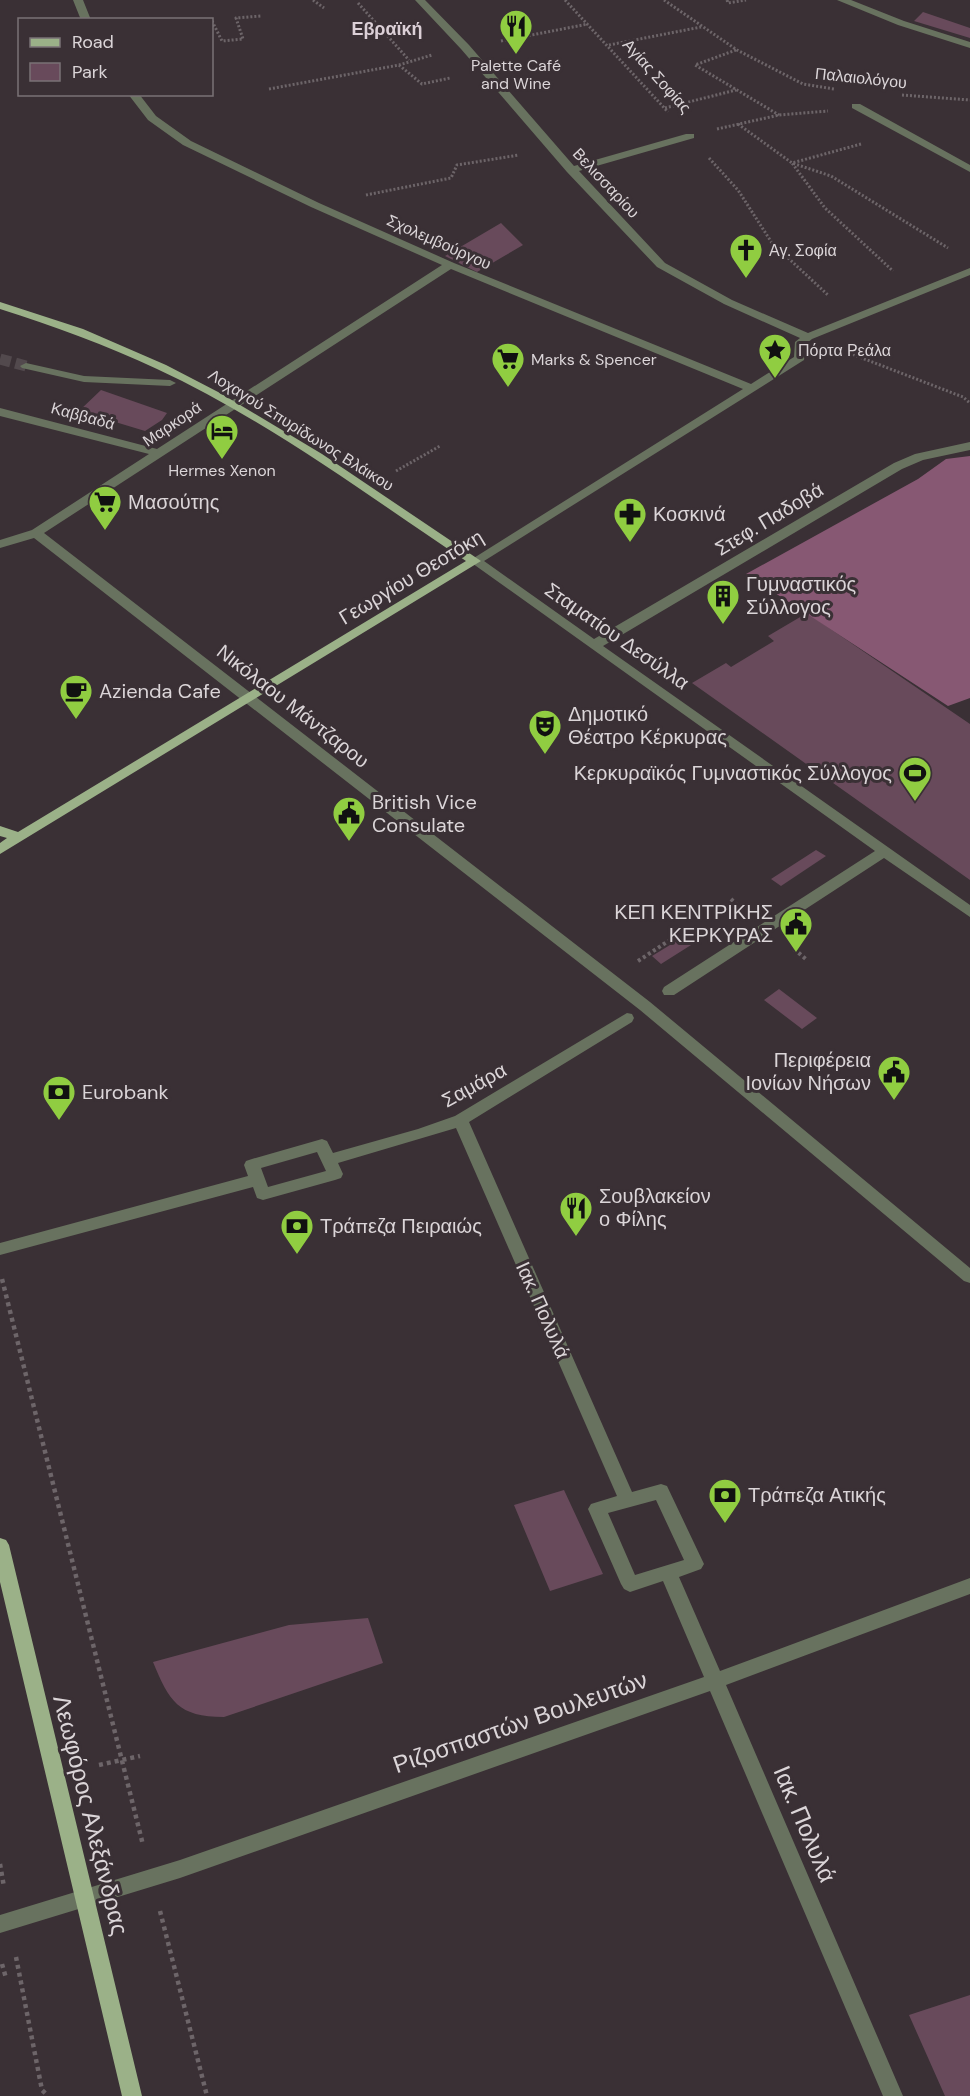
<svg xmlns="http://www.w3.org/2000/svg" width="970" height="2096" font-family="'DM Sans',sans-serif">
<style>
.green{fill:#684a5b}
.forest{fill:#875873}
.lines{fill:none;stroke-linecap:round;stroke-linejoin:round}
.minor-tunnel{stroke:#52494d;stroke-width:11;stroke-dasharray:11 5;stroke-linecap:butt}
.path-far2{stroke:#6d6569;stroke-width:3;stroke-dasharray:2 2;stroke-linecap:butt}
.path-far1{stroke:#6d6569;stroke-width:4;stroke-dasharray:3 3;stroke-linecap:butt}
.path{stroke:#6d6569;stroke-width:4.5;stroke-dasharray:4 4;stroke-linecap:butt}
.minor{fill:#68725f;fill-rule:evenodd}
.major{fill:#9bb188;fill-rule:evenodd}
.labels{text-anchor:middle;dominant-baseline:central;stroke-width:6;stroke-linejoin:round;paint-order:stroke}
.far-poi-label{font-size:16px;fill:#dbd5d8;stroke:#3a3035;text-anchor:start}
.far-street-label{font-size:16px;fill:#dbd5d8;stroke:#3a3035}
.far-neighbourhood-label{font-size:18px;font-weight:bold;fill:#dcd0d7;stroke:#3a3035}
.poi-label{font-size:20px;fill:#dbd5d8;stroke:#3a3035;text-anchor:start}
.street-label{font-size:20px;fill:#dbd5d8;stroke:#3a3035}
.near-street-label{font-size:24px;fill:#dbd5d8;stroke:#3a3035}
</style>
<rect width="100%" height="100%" fill="#3a3035"/>
<path class="green" d="M923,12L970,28V38L914,21Z
M501,223L523,245L477,272L445,256Z
M101,390L167,413L162,420L145,431L79,411Z
M807,613L970,724V880L692,683L726,663L731,667L774,641L768,636Z
M816,850L826,856L781,886L771,879Z
M701,926L710,933L661,964L652,956Z
M779,989L817,1018L802,1029L764,1000Z
M564,1490L603,1574L550,1591L514,1505Z
M368,1618L383,1663L224,1717C178,1717 169,1701 153,1662L289,1625Z
M970,1995V2096H945L909,2015Z"/>
<path class="forest" d="M970,456V698L948,706L746,574L918,479L946,459Z"/>
<g class="lines">
<path class="minor-tunnel" d="M0,359L26,366"/>
<path class="path-far2" d="M313,0L324,8
M565,0L668,112
M664,0L737,50L803,84L834,89
M727,0L728,3L746,0
M358,3L409,60
M203,20H211
M212,21L222,41L243,39L236,18L261,16
M501,41L588,24
M609,45L701,27
M736,50L695,65L779,115
M399,65L422,84L450,78
M269,89L399,65L432,55
M902,95L970,100
M665,108L736,90
M738,124L792,163L831,176L948,248
M717,129L779,115L828,111
M861,144L792,163L825,208L893,271
M709,158L738,190L772,243L829,296
M366,195L451,178L457,165L519,155
M849,353L963,397L970,403
M396,471L440,446"/>
<path class="path-far1" d="M731,899L739,907
M794,949L807,960
M638,961L673,938"/>
<path class="path" d="M2,1279L143,1845
M99,1765L140,1756
M0,1864L4,1887
M160,1911L207,2096
M16,1957L42,2090L48,2096
M2,1964L6,1978"/>
<path class="minor" d="M73,0H83L91,20H81Z
M415,0H425L469,45L574,166L686,134H694V138L579,171L665,263L732,300L808,333L970,268V275L812,339L807,343L804,360L484,561L594,639L894,463L915,454L970,442V450L923,460L902,469L603,646L970,905V917L884,858L674,995H664L662,991L664,987L875,851L469,561L743,389L451,269L44,533L650,1002L970,1268V1283L964,1281L640,1010L34,538L0,548V540L32,530L149,454L0,416V408L157,449L442,265L311,207L183,145L148,120L128,94H139L156,116L191,141L319,203L454,263L751,384L794,357L795,342L800,338L724,304L657,267L567,172L461,49Z
M837,0H851L904,21L970,42V48L898,25Z
M852,104H860L970,165V172L852,108Z
M26,363L84,376L170,380L176,383L170,386L84,382L22,368L20,366Z
M627,1013L632,1014L634,1018L632,1022L469,1122L632,1492L661,1484L667,1486L704,1564L701,1569L679,1577L720,1671L970,1578V1594L726,1685L903,2096H883L710,1691L180,1878L0,1933V1915L180,1860L704,1677L663,1581L630,1592L624,1589L621,1584L588,1509L591,1504L617,1496L456,1128L338,1163L343,1174L341,1178L335,1180L263,1200L257,1198L253,1187L0,1255V1243L248,1176L244,1165L246,1161L252,1159L322,1139L327,1141L333,1153L418,1129L455,1116ZM317,1152L326,1171L268,1187L261,1168ZM656,1500L684,1560L635,1575L608,1513Z"/>
<path class="major" d="M0,302L83,329L166,365L220,393L322,454L481,561L0,854V843L7,838L0,836V826L18,832L466,561C367,495 265,419 157,369C106,345 54,326 0,309Z
M0,1538L6,1540L9,1545L142,2096H122L0,1582Z"/>
</g>
<defs>
<symbol id="restaurant-pin" viewBox="-11 -11 22 30"><path d="M0 17L-7.5 6A9.5 9.5 0 1 1 7.5 6Z" fill="#90cd41" stroke="#3a3035"/><path d="M-5-6h1v4h1v-4h1v4h1v-4h1v5L-1.5 .5V6h-2V.5L-5-1ZM5-6V6H3V1.5H1.5Q1.5-4 5-6Z" fill="#111"/></symbol>
<symbol id="church-pin" viewBox="-11 -11 22 30"><path d="M0 17L-7.5 6A9.5 9.5 0 1 1 7.5 6Z" fill="#90cd41" stroke="#3a3035"/><path d="M-1.2-6h2.4v3.5h3.3v2.4h-3.3V6h-2.4V-.1h-3.3v-2.4h3.3Z" fill="#111"/></symbol>
<symbol id="sight-pin" viewBox="-11 -11 22 30"><path d="M0 17L-7.5 6A9.5 9.5 0 1 1 7.5 6Z" fill="#90cd41" stroke="#3a3035"/><path d="M0-6L1.8-2.2L6-1.7L2.9 1.2L3.7 5.4L0 3.3L-3.7 5.4L-2.9 1.2L-6-1.7L-1.8-2.2Z" fill="#111"/></symbol>
<symbol id="supermarket-pin" viewBox="-11 -11 22 30"><path d="M0 17L-7.5 6A9.5 9.5 0 1 1 7.5 6Z" fill="#90cd41" stroke="#3a3035"/><path d="M-6-5.5h2.5l.6 2H6L4.5 2H-2.5L-4.4-4H-6ZM-1.5 3.2a1.3 1.3 0 1 0 .1 0ZM3 3.2a1.3 1.3 0 1 0 .1 0Z" fill="#111"/></symbol>
<symbol id="hotel-pin" viewBox="-11 -11 22 30"><path d="M0 17L-7.5 6A9.5 9.5 0 1 1 7.5 6Z" fill="#90cd41" stroke="#3a3035"/><path d="M-6-4.5h1.5V1H6V5H4.5V3h-9V5H-6ZM-4 0a1.8 1.8 0 1 1 3.6 0ZM.5 0V-2.5h3Q6-2.5 6 0Z" fill="#111"/></symbol>
<symbol id="pharmacy-pin" viewBox="-11 -11 22 30"><path d="M0 17L-7.5 6A9.5 9.5 0 1 1 7.5 6Z" fill="#90cd41" stroke="#3a3035"/><path d="M-2-6h4v4h4v4h-4v4h-4v-4h-4v-4h4Z" fill="#111"/></symbol>
<symbol id="building-pin" viewBox="-11 -11 22 30"><path d="M0 17L-7.5 6A9.5 9.5 0 1 1 7.5 6Z" fill="#90cd41" stroke="#3a3035"/><path d="M-4-6H4V6H1V3H-1V6H-4ZM-2.5-4.3h1.7v1.8h-1.7ZM.8-4.3h1.7v1.8H.8ZM-2.5-1h1.7V.8h-1.7ZM.8-1h1.7V.8H.8Z" fill="#111"/></symbol>
<symbol id="cafe-pin" viewBox="-11 -11 22 30"><path d="M0 17L-7.5 6A9.5 9.5 0 1 1 7.5 6Z" fill="#90cd41" stroke="#3a3035"/><path d="M-5.5-4.5H6V0H3Q3 3.5 0 3.5H-2.5Q-5.5 3.5-5.5 0ZM3-3.2v2h1.7v-2ZM-6 4.5H4V6H-6Z" fill="#111"/></symbol>
<symbol id="theatre-pin" viewBox="-11 -11 22 30"><path d="M0 17L-7.5 6A9.5 9.5 0 1 1 7.5 6Z" fill="#90cd41" stroke="#3a3035"/><path d="M-5-5.5Q0-4 5-5.5V0Q5 5 0 6Q-5 5-5 0ZM-3.3-2.5H-1v1.5H-3.3ZM1-2.5H3.3v1.5H1ZM-2.8 1Q0 5.5 2.8 1Z" fill="#111"/></symbol>
<symbol id="stadium-pin" viewBox="-11 -11 22 30"><path d="M0 17L-7.5 6A9.5 9.5 0 1 1 7.5 6Z" fill="#90cd41" stroke="#3a3035"/><path d="M0-5a6.5 5 0 1 0 0 10a6.5 5 0 1 0 0-10ZM-3.5-1.8h7v3.6h-7Z" fill="#111"/></symbol>
<symbol id="civic-pin" viewBox="-11 -11 22 30"><path d="M0 17L-7.5 6A9.5 9.5 0 1 1 7.5 6Z" fill="#90cd41" stroke="#3a3035"/><path d="M-.6-6.5H3V-4.5H.6V-3L4-1V1h2V6H-6V1h2V-1L-.6-3ZM-1.2 2.5V6h2.4V2.5Z" fill="#111"/></symbol>
<symbol id="bank-pin" viewBox="-11 -11 22 30"><path d="M0 17L-7.5 6A9.5 9.5 0 1 1 7.5 6Z" fill="#90cd41" stroke="#3a3035"/><path d="M-6-4H6V4H-6ZM0-2.3a2.3 2.3 0 1 0 0 4.6a2.3 2.3 0 1 0 0-4.6Z" fill="#111"/></symbol>
</defs>
<g fill-rule="evenodd">
<use href="#restaurant-pin" x="497" y="7" width="38" height="52"/>
<use href="#church-pin" x="727" y="231" width="38" height="52"/>
<use href="#sight-pin" x="756" y="331" width="38" height="52"/>
<use href="#supermarket-pin" x="489" y="340" width="38" height="52"/>
<use href="#hotel-pin" x="203" y="412" width="38" height="52"/>
<use href="#supermarket-pin" x="86" y="483" width="38" height="52"/>
<use href="#pharmacy-pin" x="611" y="495" width="38" height="52"/>
<use href="#building-pin" x="704" y="577" width="38" height="52"/>
<use href="#cafe-pin" x="57" y="672" width="38" height="52"/>
<use href="#theatre-pin" x="526" y="707" width="38" height="52"/>
<use href="#stadium-pin" x="896" y="754" width="38" height="52"/>
<use href="#civic-pin" x="330" y="794" width="38" height="52"/>
<use href="#civic-pin" x="777" y="905" width="38" height="52"/>
<use href="#civic-pin" x="875" y="1053" width="38" height="52"/>
<use href="#bank-pin" x="40" y="1073" width="38" height="52"/>
<use href="#restaurant-pin" x="557" y="1189" width="38" height="52"/>
<use href="#bank-pin" x="278" y="1207" width="38" height="52"/>
<use href="#bank-pin" x="706" y="1476" width="38" height="52"/>
</g>
<g class="labels">
<g class="far-poi-label">
<text x="516" y="65" text-anchor="middle">Palette Café<tspan x="516" dy="18">and Wine</tspan></text>
<text x="769" y="250">Αγ. Σοφία</text>
<text x="798" y="350">Πόρτα Ρεάλα</text>
<text x="531" y="359">Marks &amp; Spencer</text>
<text x="222" y="470" text-anchor="middle">Hermes Xenon</text>
</g>
<g class="far-street-label">
<text transform="translate(657 76) rotate(48)">Αγίας Σοφίας</text>
<text transform="translate(861 78) rotate(6)">Παλαιολόγου</text>
<text transform="translate(606 183) rotate(47)">Βελισσαρίου</text>
<text transform="translate(439 242) rotate(24)">Σχολεμβούργου</text>
<text transform="translate(83 416) rotate(15)">Καββαδά</text>
<text transform="translate(172 424) rotate(-34)">Μαρκορά</text>
<text transform="translate(301 430) rotate(32)">Λοχαγού Σπυρίδωνος Βλάικου</text>
</g>
<g class="far-neighbourhood-label">
<text x="387" y="29">Εβραϊκή</text>
</g>
<g class="poi-label">
<text x="128" y="502">Μασούτης</text>
<text x="653" y="514">Κοσκινά</text>
<text x="746" y="584">Γυμναστικός<tspan x="746" dy="23">Σύλλογος</tspan></text>
<text x="99" y="691">Azienda Cafe</text>
<text x="568" y="714">Δημοτικό<tspan x="568" dy="23">Θέατρο Κέρκυρας</tspan></text>
<text x="892" y="773" text-anchor="end">Κερκυραϊκός Γυμναστικός Σύλλογος</text>
<text x="372" y="802">British Vice<tspan x="372" dy="23">Consulate</tspan></text>
<text x="773" y="912" text-anchor="end">ΚΕΠ ΚΕΝΤΡΙΚΗΣ<tspan x="773" dy="23">ΚΕΡΚΥΡΑΣ</tspan></text>
<text x="871" y="1060" text-anchor="end">Περιφέρεια<tspan x="871" dy="23">Ιονίων Νήσων</tspan></text>
<text x="82" y="1092">Eurobank</text>
<text x="599" y="1196">Σουβλακείον<tspan x="599" dy="23">ο Φίλης</tspan></text>
<text x="320" y="1226">Τράπεζα Πειραιώς</text>
<text x="748" y="1495">Τράπεζα Ατικής</text>
</g>
<g class="street-label">
<text transform="translate(769 519) rotate(-31)">Στεφ. Παδοβά</text>
<text transform="translate(411 577) rotate(-31)">Γεωργίου Θεοτόκη</text>
<text transform="translate(617 636) rotate(35)">Σταματίου Δεσύλλα</text>
<text transform="translate(293 706) rotate(38)">Νικόλαου Μάντζαρου</text>
<text transform="translate(474 1085) rotate(-29)">Σαμάρα</text>
<text transform="translate(543 1310) rotate(66)">Ιακ. Πολυλά</text>
</g>
<g class="near-street-label">
<text transform="translate(520 1722) rotate(-19)">Ριζοσπαστών Βουλευτών</text>
<text transform="translate(91 1815) rotate(76)">Λεωφόρος Αλεξάνδρας</text>
<text transform="translate(805 1824) rotate(67)">Ιακ. Πολυλά</text>
</g>
</g>
<rect x="18" y="18" width="195" height="78" fill="#3a3035" stroke="#7a7276" stroke-width="1.5"/>
<rect x="30" y="38" width="30" height="9" fill="#9bb188" stroke="#7a7276" stroke-width="1.5"/>
<text x="72" y="48" font-size="18" fill="#dbd5d8">Road</text>
<rect x="30" y="63" width="30" height="18" fill="#684a5b" stroke="#7a7276" stroke-width="1.5"/>
<text x="72" y="78" font-size="18" fill="#dbd5d8">Park</text>
</svg>
